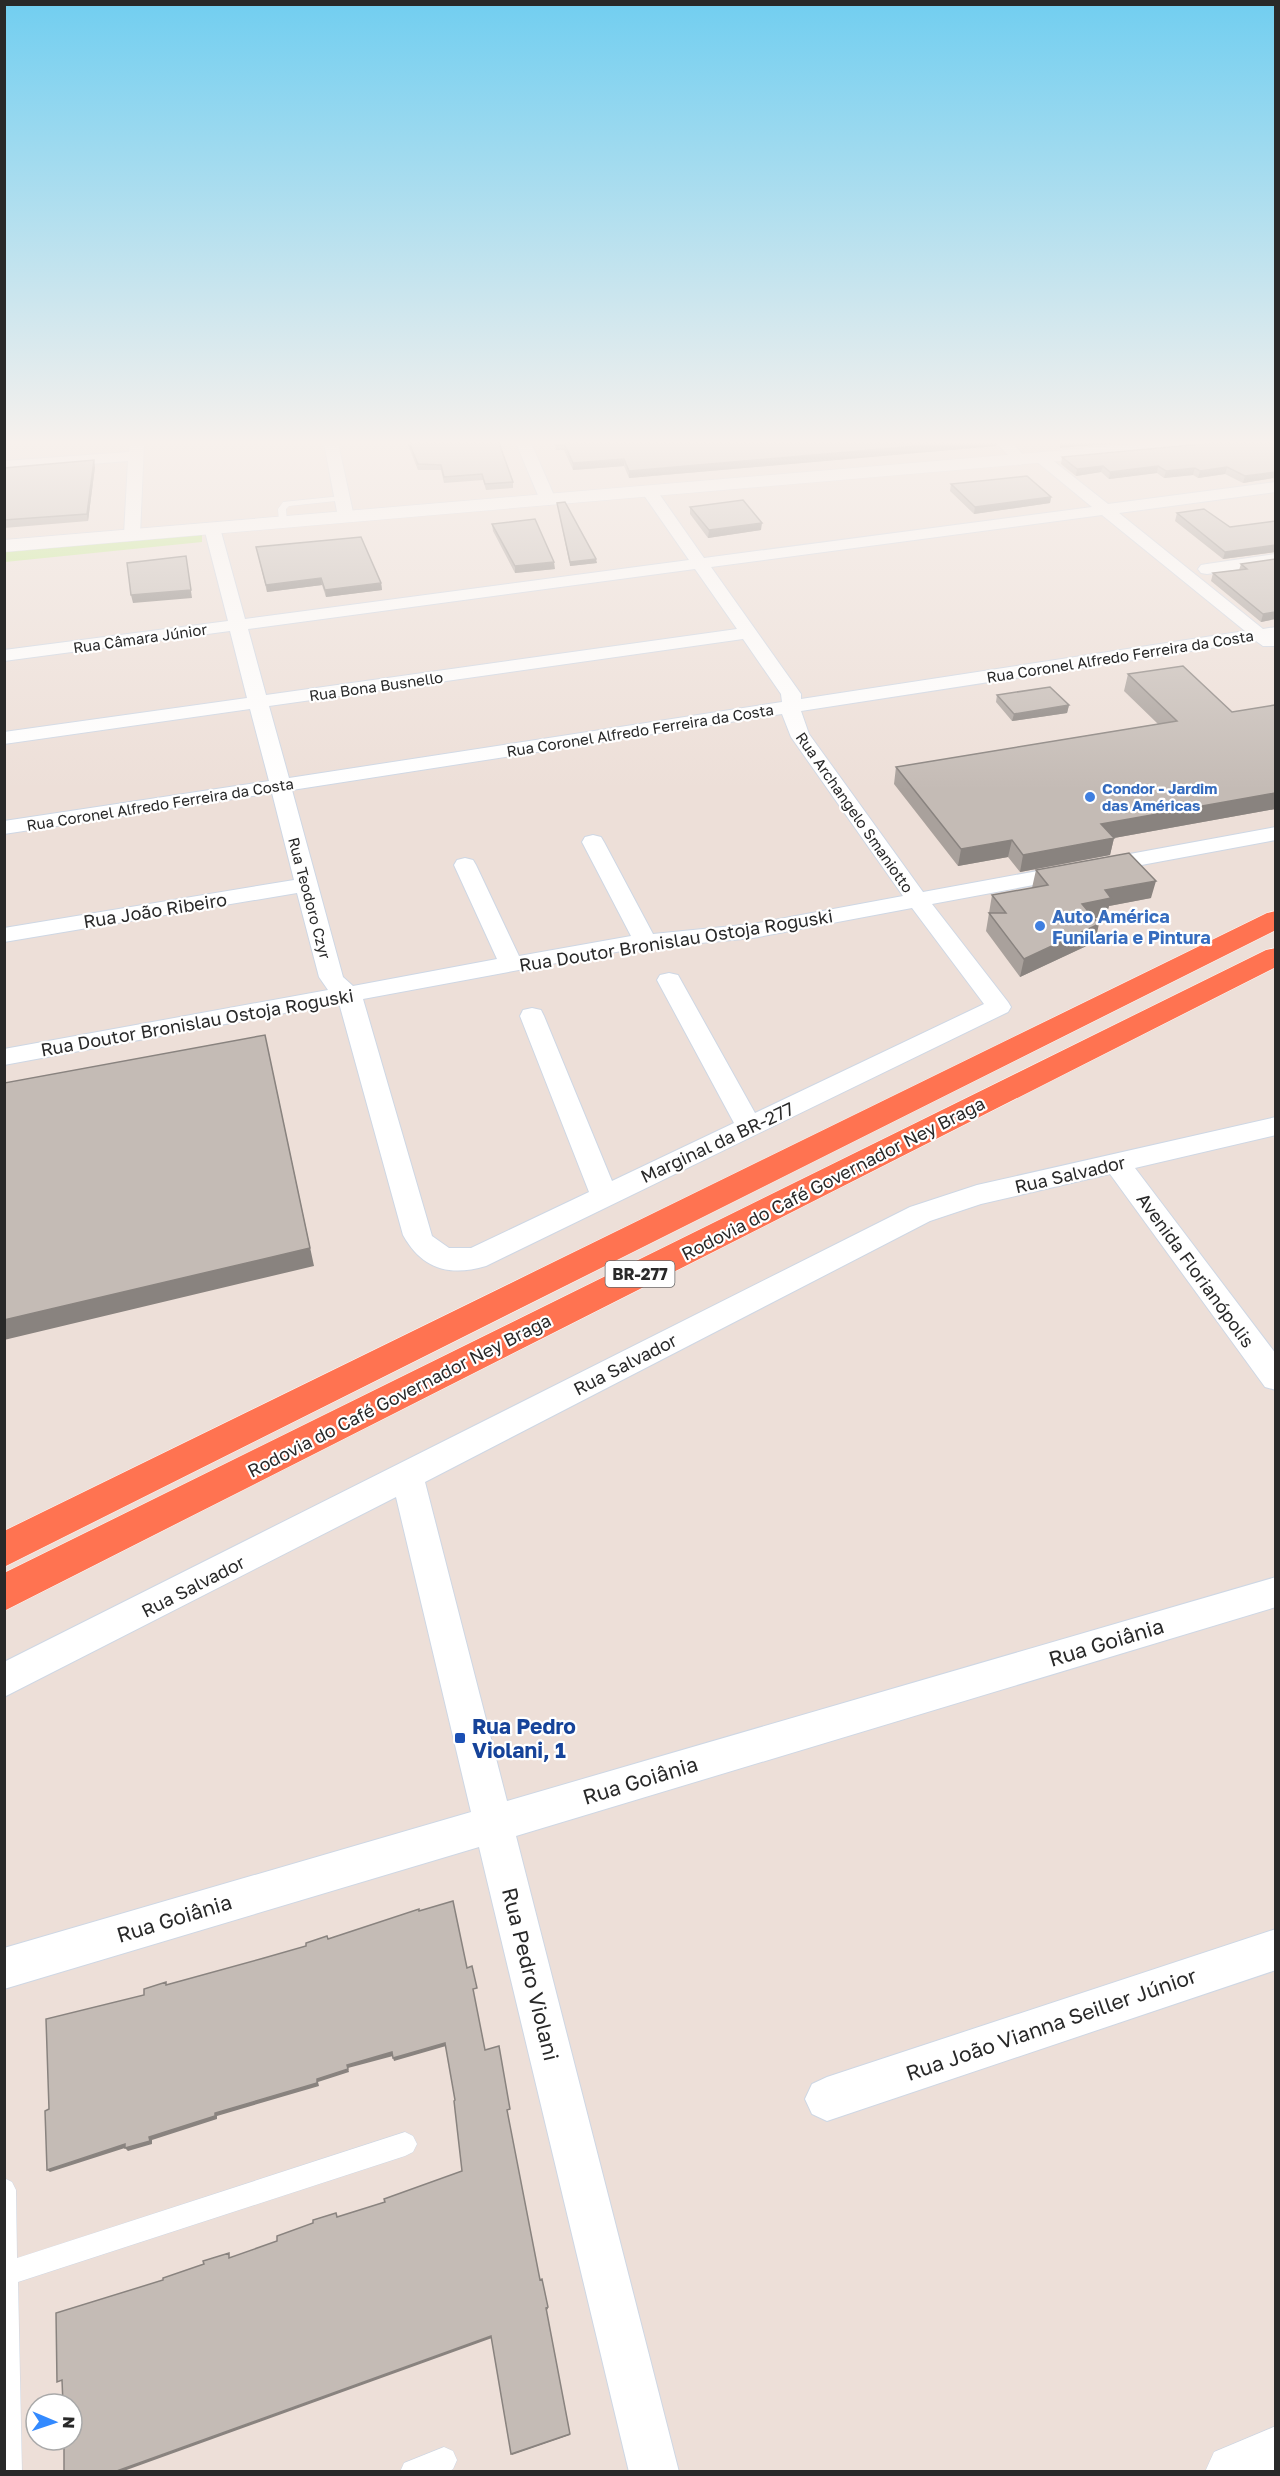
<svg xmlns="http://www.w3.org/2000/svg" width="1280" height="2476" font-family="'Golos Text',sans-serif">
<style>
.green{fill:#c3ea8f}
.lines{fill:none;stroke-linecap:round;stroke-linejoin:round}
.lane-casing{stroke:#ced7e4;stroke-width:1}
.street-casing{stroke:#ced7e4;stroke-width:2}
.secondary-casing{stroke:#ced7e4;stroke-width:1}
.highway-casing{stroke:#fff;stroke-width:1}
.lane{fill:#fff;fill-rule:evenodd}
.street{fill:#fff;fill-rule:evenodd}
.secondary{fill:#fff;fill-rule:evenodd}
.highway{fill:#ff7351;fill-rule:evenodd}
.wall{fill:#a9a19c}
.shaded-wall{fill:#89837f}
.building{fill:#c4bbb5;stroke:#89837f;stroke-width:1.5}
.shop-dot{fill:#3f7fe0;stroke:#fff;stroke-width:2}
.transit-dot{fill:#1a4fb4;stroke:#fff;stroke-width:2}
.labels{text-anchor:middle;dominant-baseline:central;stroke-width:4.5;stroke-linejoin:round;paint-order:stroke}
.far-street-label{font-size:15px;fill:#292929;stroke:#fff}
.far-shop-label{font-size:15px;font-weight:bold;fill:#366cbe;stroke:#fff;text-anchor:start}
.shield{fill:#fff;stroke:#696969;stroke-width:1.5}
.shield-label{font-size:16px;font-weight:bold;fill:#292929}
.street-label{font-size:18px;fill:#292929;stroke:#fff}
.shop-label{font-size:18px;font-weight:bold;fill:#366cbe;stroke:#fff;text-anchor:start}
.near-street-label{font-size:21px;fill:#292929;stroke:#fff}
.near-transit-label{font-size:21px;font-weight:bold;fill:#164399;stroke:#fff;text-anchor:start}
</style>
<rect width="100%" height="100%" fill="#eddfd8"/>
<path class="green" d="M202,534V542L5,562V551Z"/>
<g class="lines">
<defs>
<path id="lane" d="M342,496L346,498L345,500L289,506L286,509L287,522L283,525L279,522L278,509L283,502Z
M405,2132L413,2136L417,2144L413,2152L405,2156L18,2282L22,2472H4V2178L12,2182L16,2190L17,2258Z
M444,2447L453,2451L457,2460L453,2469L448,2472H400L404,2463Z"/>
<path id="street" d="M130,443H144L140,535L132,540L124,535L128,461L4,471V461L129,452Z
M324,443H338L354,517L352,520L346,522L338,517Z
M516,443H531L556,500L554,503L548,505L540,500Z
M997,443H1012L1028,460L1020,465L1015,463Z
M1041,453L1046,455L1108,504L1276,482V492L1119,513L1263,629L1276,627L1275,646H1263L1256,641L801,711L809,734L923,892L1276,827V840L932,904L1008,1002L1011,1007L1008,1012L486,1266C449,1277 422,1269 403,1235L339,1003L4,1065V1049L328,990L319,977L297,893L4,942V928L294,880L272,793L4,834V821L269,781L250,709L4,744V732L247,698L230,631L4,661V650L228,621L204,528L206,525H218L220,528L245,619L689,560L641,491L649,486L655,488L704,558L1092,507L1036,461L1033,458ZM1102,515L1245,631L801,699V694L711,567ZM695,569L737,629L266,695L248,629ZM743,639L781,694L782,702L289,778L269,706ZM782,714L791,737L903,896L753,924L653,934L604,842L601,837L593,835L585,837L582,842L631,936L519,956L476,865L473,860L465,858L457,860L454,865L497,959L353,986L343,977L292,790ZM912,908L984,1004L755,1113L678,975L669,973L660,975L657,980L734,1123L612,1181L544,1016L541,1010L532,1008L523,1010L520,1016L589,1192L471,1248H449L432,1236L363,999L627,950L753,938Z
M1276,554V564L1207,574L1201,573L1198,569L1201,565L1207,564Z
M1276,1117V1135L1135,1168L1276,1354V1390L1265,1387L1110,1174L981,1204L930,1221L425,1482L507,1801L1276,1577V1607L516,1836L679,2472H629L479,1847L4,1989V1948L471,1812L396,1497L4,1697V1662L910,1207L977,1185Z
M1276,1929V1970L827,2121L812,2114L805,2099L812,2084L827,2077Z"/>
<path id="secondary" d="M1148,443H1219L1211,448L4,552V540Z
M1276,2426V2472H1205L1214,2452Z"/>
<path id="highway" d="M1276,911V930L4,1567V1531L1267,913Z
M1276,948V967L4,1611V1573L1266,950Z"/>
</defs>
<use href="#lane" class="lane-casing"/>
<use href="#street" class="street-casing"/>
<use href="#secondary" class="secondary-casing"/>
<use href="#highway" class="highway-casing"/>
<use href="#lane" class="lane"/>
<use href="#street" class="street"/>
<use href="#secondary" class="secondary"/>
<use href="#highway" class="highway"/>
</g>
<path class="wall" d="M407,443H499L513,482V488L486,490L483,480L444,483L441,470H418Z
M554,443H997L996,446L629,478L624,466L573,470L564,450H556Z
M1275,443V480L1273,478L1243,483L1225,474L1198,478L1193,475L1164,478L1157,473L1109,479L1101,472L1076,476L1061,464L1062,457Z
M95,467L88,521L4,528V468Z
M951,484L1051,497L1050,503L974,514L950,491Z
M557,503L597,563L570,566Z
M690,507L761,530L708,538L690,514Z
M1177,513L1230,527L1275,521V552L1223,559L1175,521Z
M492,524L555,569L515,573L493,531Z
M256,547L381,583L382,590L326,597L322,585L267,592Z
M1275,559V619L1261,622L1211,581L1213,573L1239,570L1241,564Z
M1128,674L1232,712L1275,705V809L1114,838L1110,855L1020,872L1008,857L958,866L894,784L896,767L1158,724L1124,691Z
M997,695L1069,705L1067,713L1012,721L996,702Z
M1036,870L1151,898L1109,906L1106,916L1095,918V942L1020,977L986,931L992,895L1032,888Z"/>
<path class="shaded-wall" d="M950,443H997L996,446L629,478V471Z
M1060,443H1119L1060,448Z
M624,459V466L573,470V463Z
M94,460L95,467L88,521L87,514Z
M1103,466L1101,472L1076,476L1077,469Z
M1158,466L1157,473L1109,479L1110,472Z
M1227,467L1225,474L1198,478L1200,471Z
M1195,468L1193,475L1164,478L1166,471Z
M1275,472L1273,478L1243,483L1245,476Z
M1051,497L1050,503L974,514L975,507Z
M762,523L761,530L708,538L709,530Z
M1275,545V552L1223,559L1225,552Z
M186,556L192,598L133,603L131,595Z
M596,559L597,563L570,566V562Z
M554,562L555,569L515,573V566Z
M321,578L322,585L267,592L266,585Z
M381,583L382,590L326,597L325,590Z
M1275,612V619L1261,622L1263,614Z
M1069,705L1067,713L1012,721L1014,714Z
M1275,793V809L1114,838L1110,855L1020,872L1023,855L1101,824Z
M1012,840L1008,857L958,866L961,849Z
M1156,881L1151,898L1109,906L1106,916L1077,922L1082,904L1105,890Z
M1099,924L1095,942L1020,977L1024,959Z
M265,1035L314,1266L4,1340V1320Z
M445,2043L446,2046L394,2061L393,2058Z
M392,2052L393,2056L348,2068L349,2072L318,2082L319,2086L217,2116V2119L152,2140V2144L128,2151L125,2148L149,2137L215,2113L317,2079L347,2065Z
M125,2144L128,2147L50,2172L47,2170Z
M542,2279L548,2309L546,2310L570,2435L512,2455L511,2454L546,2308Z
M491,2336L492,2338L121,2472H114Z"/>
<path class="building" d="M409,443H499L513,482L485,484L482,474L444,477L441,465L418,464Z
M564,443H950L629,471L624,459L573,463Z
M1275,443V472L1245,476L1227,467L1200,471L1195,468L1166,471L1158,466L1110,472L1103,466L1077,469L1062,457L1213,443Z
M94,460L87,514L4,520V468Z
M1027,476L1051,497L975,507L951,484Z
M743,500L762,523L709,530L690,507Z
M565,502L596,559L570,562L557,503Z
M1204,509L1230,527L1275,521V545L1225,552L1177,513Z
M535,519L554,562L515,566L492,524Z
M361,537L381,583L325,590L321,578L266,585L256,547Z
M186,556L191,590L131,595L127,563Z
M1275,559V612L1263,614L1213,573L1247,569L1241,564Z
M1183,666L1232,712L1275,705V793L1101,824L1114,838L1023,855L1012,840L961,849L896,767L1177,721L1128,674Z
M1050,687L1069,705L1014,714L997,695Z
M1129,853L1156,881L1105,890L1111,898L1082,904L1099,924L1024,959L989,913H1006L992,895L1048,885L1036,870Z
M265,1035L310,1248L4,1320V1083Z
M453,1901L467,1968L472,1966L477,1988L473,1989L485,2050L499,2046L510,2109L507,2110L540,2280L542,2279L548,2307L546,2308L570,2434L511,2454L491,2336L114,2472H64V2440H72V2404H63L62,2380L57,2382L56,2313L163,2280V2278L204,2264L203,2261L229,2253V2258L277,2241V2236L313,2223V2220L336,2213L337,2217L385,2202L384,2199L462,2171L454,2101L455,2100L445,2043L393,2058L392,2052L347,2065L348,2069L317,2079V2083L215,2113V2116L149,2137L150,2141L125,2148V2144L47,2170L45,2111L49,2109L46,2019L144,1995V1989L166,1982V1985L264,1958L306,1946V1943L327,1936L328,1939L419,1909V1911Z"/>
<linearGradient id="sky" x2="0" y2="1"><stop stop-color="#71cef0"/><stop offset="0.56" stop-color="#f7f1ed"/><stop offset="1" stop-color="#f7f1ed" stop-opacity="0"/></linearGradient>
<rect width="1280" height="790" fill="url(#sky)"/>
<g class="shop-dot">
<circle cx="1090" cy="797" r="6"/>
<circle cx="1040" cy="926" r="6"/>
</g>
<rect class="transit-dot" x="454" y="1732" width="12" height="12" rx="3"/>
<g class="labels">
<g class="far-street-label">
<text transform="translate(140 638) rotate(-8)">Rua Câmara Júnior</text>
<text transform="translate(1120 656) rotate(-9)">Rua Coronel Alfredo Ferreira da Costa</text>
<text transform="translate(376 686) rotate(-8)">Rua Bona Busnello</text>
<text transform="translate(640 730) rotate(-9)">Rua Coronel Alfredo Ferreira da Costa</text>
<text transform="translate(160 804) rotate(-9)">Rua Coronel Alfredo Ferreira da Costa</text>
<text transform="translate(855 812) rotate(55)">Rua Archangelo Smaniotto</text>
<text transform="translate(310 898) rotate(75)">Rua Teodoro Czyr</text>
</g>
<g class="far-shop-label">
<text x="1102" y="788">Condor - Jardim<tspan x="1102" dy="17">das Américas</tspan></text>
</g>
<rect class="shield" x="605.5" y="1261" width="69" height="26" rx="4.5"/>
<g class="shield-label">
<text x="640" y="1274">BR-277</text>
</g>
<g class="street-label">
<text transform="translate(155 910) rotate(-9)">Rua João Ribeiro</text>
<text transform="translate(676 940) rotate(-9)">Rua Doutor Bronislau Ostoja Roguski</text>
<text transform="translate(197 1022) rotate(-10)">Rua Doutor Bronislau Ostoja Roguski</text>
<text transform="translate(717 1142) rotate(-25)">Marginal da BR-277</text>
<text transform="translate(1070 1174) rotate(-13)">Rua Salvador</text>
<text transform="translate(833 1178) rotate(-27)">Rodovia do Café Governador Ney Braga</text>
<text transform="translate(1196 1270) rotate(54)">Avenida Florianópolis</text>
<text transform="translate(625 1364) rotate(-27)">Rua Salvador</text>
<text transform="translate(399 1395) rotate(-27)">Rodovia do Café Governador Ney Braga</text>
<text transform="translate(193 1586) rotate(-27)">Rua Salvador</text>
</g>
<g class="shop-label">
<text x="1052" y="916">Auto América<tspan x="1052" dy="21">Funilaria e Pintura</tspan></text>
</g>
<g class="near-street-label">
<text transform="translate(1106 1642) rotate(-17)">Rua Goiânia</text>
<text transform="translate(640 1780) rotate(-17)">Rua Goiânia</text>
<text transform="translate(174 1918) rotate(-17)">Rua Goiânia</text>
<text transform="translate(531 1974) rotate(76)">Rua Pedro Violani</text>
<text transform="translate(1051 2024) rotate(-19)">Rua João Vianna Seiller Júnior</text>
</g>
<g class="near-transit-label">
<text x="472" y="1726">Rua Pedro<tspan x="472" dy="24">Violani, 1</tspan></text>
</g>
</g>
<rect width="1280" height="2476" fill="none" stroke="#292929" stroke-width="12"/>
<g transform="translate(54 2422) rotate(92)"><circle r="28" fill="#ffffff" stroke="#a9a9a9" stroke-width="1.5"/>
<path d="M0-4.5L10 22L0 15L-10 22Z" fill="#338aff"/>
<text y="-9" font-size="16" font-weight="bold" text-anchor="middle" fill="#292929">N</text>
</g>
</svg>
